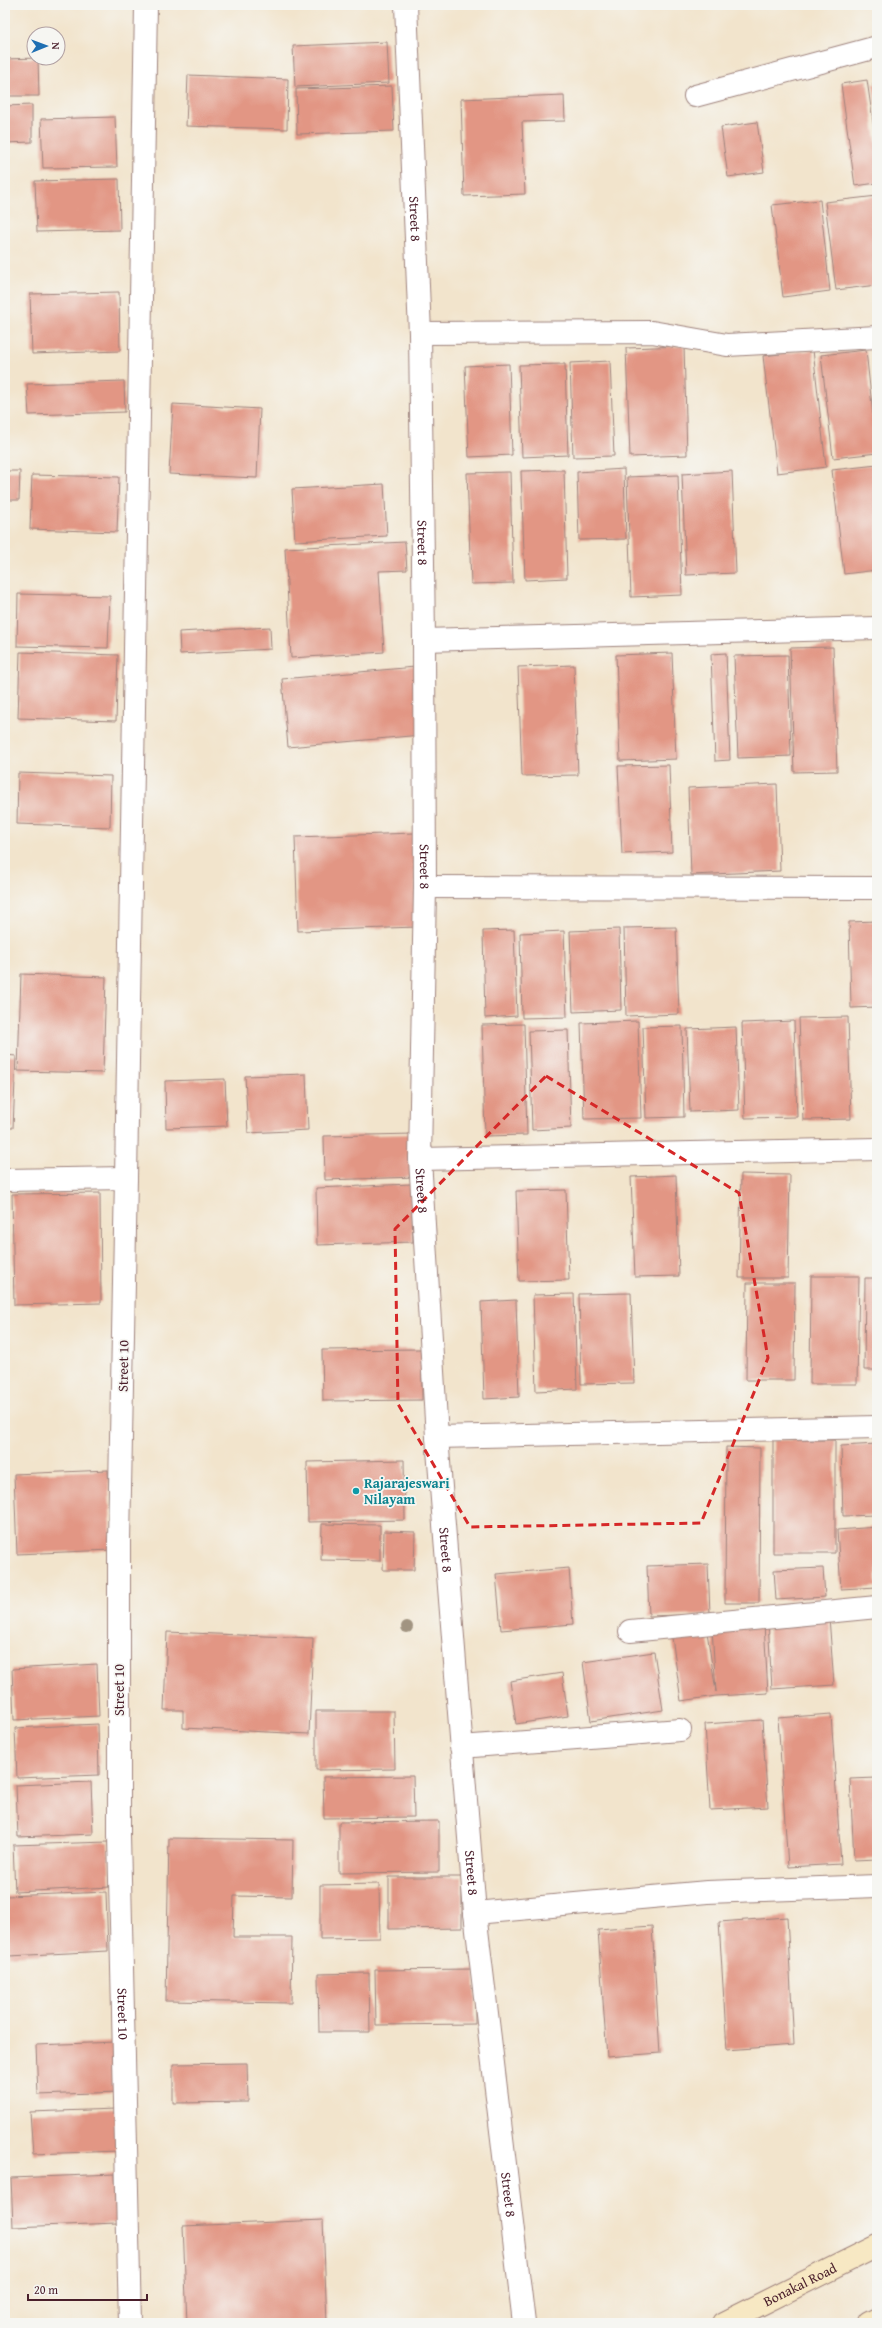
<svg xmlns="http://www.w3.org/2000/svg" width="882" height="2328" font-family="'Gentium Book Plus',serif">
<style>
.building{fill:#e29684}
.lines{fill:none;stroke-linecap:round;stroke-linejoin:round}
.minor-casing{stroke:#9e827c;stroke-width:24}
.secondary-casing{stroke:#9e827c;stroke-width:24}
.minor{stroke:#fff;stroke-width:22}
.secondary{stroke:#f7e8c3;stroke-width:22}
.tree{fill:#a19481}
.marked{fill:none;stroke:#d62828;stroke-width:3;stroke-dasharray:8 5;stroke-linejoin:round}
.culture-dot{fill:#0f9aa8;stroke:#f6f6f2;stroke-width:1.5}
.labels{text-anchor:middle;dominant-baseline:central;stroke-width:3.5;stroke-linejoin:round;paint-order:stroke}
.street-label{font-size:14px;fill:#4a1f2b;stroke:#f6f6f2}
.culture-label{font-size:14px;font-weight:bold;fill:#0d838f;stroke:#f6f6f2;text-anchor:start}
</style>
<rect width="100%" height="100%" fill="#f6f6f2"/>
<filter id="ink" filterUnits="userSpaceOnUse"><feTurbulence type="fractalNoise" baseFrequency=".025" numOctaves="2"/><feDisplacementMap in="SourceGraphic" scale="8" xChannelSelector="R" yChannelSelector="G"/><feConvolveMatrix kernelMatrix="1 2 1 2 8 2 1 2 1" color-interpolation-filters="sRGB"/></filter>
<filter id="wash" filterUnits="userSpaceOnUse"><feTurbulence type="fractalNoise" baseFrequency=".012" numOctaves="4" result="noise"/><feDisplacementMap in="SourceGraphic" scale="16" xChannelSelector="R" yChannelSelector="G"/><feGaussianBlur stdDeviation="0.9" result="paint"/><feColorMatrix in="noise" values="0 0 0 0 0 0 0 0 0 0 0 0 0 0 0 0 0 1.4 0 .05"/><feComposite in="paint" operator="in"/></filter>
<g filter="url(#wash)">
<rect width="100%" height="100%" fill="#f2e4cc"/>
<g id="blocks">
<path class="building" d="M387,42L389,83L295,87L293,46Z
M38,58L39,96H5V59Z
M188,75L288,79L287,129L186,126Z
M867,80L877,149V183L855,186L841,84Z
M873,84H877V107H876Z
M392,86L394,131L297,134L296,89Z
M564,95L565,121L522,122L525,194L464,196L461,99Z
M32,105V142L5,143V106Z
M115,117L117,167L43,168L41,119Z
M757,122L764,172L728,177L721,127Z
M119,179L120,230L37,232L35,181Z
M877,196V285L836,290L825,202Z
M820,200L830,291L783,297L772,205Z
M119,292L120,351L32,354L30,294Z
M684,346L687,455L630,457L626,348Z
M813,350L826,467L777,473L763,356Z
M866,350L877,453L833,458L821,355Z
M610,361L614,456L573,457L570,363Z
M509,364L512,455L469,457L465,366Z
M565,364L568,455L522,457L519,365Z
M124,381L125,412L29,415L27,384Z
M173,404L260,409L257,478L169,474Z
M877,465V570L844,574L832,470Z
M624,469L626,539L579,540L577,472Z
M564,470L567,578L525,580L521,471Z
M5,471H20L19,500H5Z
M732,471L736,573L686,575L682,474Z
M510,472L513,583L471,584L467,473Z
M32,475L119,477L117,532L30,529Z
M678,475L682,595L631,597L627,477Z
M384,484L387,536L295,541L292,489Z
M405,542L407,570L379,571L384,652L291,658L285,548Z
M18,594L110,596L108,648L17,646Z
M270,627L271,649L180,654L179,632Z
M833,647L837,771L794,772L790,648Z
M20,652L118,655L116,721L18,718Z
M672,653L676,759L620,761L616,655Z
M726,653L730,760L715,761L711,654Z
M788,655L791,756L738,758L734,656Z
M574,665L578,775L522,776L518,667Z
M415,667L421,735L288,747L282,679Z
M669,765L672,852L622,854L618,766Z
M18,773L111,776L110,827L17,824Z
M777,784L780,871L691,875L688,788Z
M414,833L417,927L298,931L295,837Z
M877,921V1007L851,1008L849,922Z
M676,927L679,1014L626,1016L624,928Z
M619,929L621,1010L573,1012L570,931Z
M514,930L517,1016L485,1018L483,931Z
M564,931L567,1017L522,1018L520,933Z
M21,974L106,977L103,1073L18,1071Z
M848,1017L851,1119L803,1120L799,1018Z
M638,1021L641,1118L584,1119L581,1023Z
M794,1021L797,1117L745,1118L742,1023Z
M524,1024L527,1135L485,1136L482,1025Z
M682,1026L684,1117L646,1118L643,1027Z
M736,1027L739,1110L690,1112L687,1029Z
M568,1030L571,1128L532,1130L529,1031Z
M5,1055L16,1056L13,1128H5Z
M306,1074L308,1130L248,1133L245,1076Z
M225,1079L227,1126L166,1128L165,1081Z
M414,1134L416,1177L325,1180L324,1136Z
M741,1174L790,1175L788,1278H739Z
M676,1175L679,1276L635,1277L631,1177Z
M411,1184L413,1242L317,1245L316,1188Z
M566,1190L569,1280L519,1281L516,1191Z
M100,1193L101,1303L14,1305L12,1194Z
M811,1276H859L857,1384H810Z
M865,1278H877V1370H864Z
M747,1283H795L794,1380H746Z
M631,1293L634,1383L581,1384L579,1294Z
M574,1294L577,1389L536,1391L533,1295Z
M516,1300L519,1397L484,1399L481,1302Z
M422,1349V1400L323,1401L322,1350Z
M773,1440H835V1553H773Z
M877,1444V1515L843,1516L841,1446Z
M726,1447L760,1448L759,1603H725Z
M404,1460L405,1520L308,1522L307,1462Z
M108,1470L112,1550L17,1554L14,1474Z
M322,1524L380,1525V1561L321,1560Z
M877,1527V1587L841,1589L837,1530Z
M384,1531L415,1532L414,1570H383Z
M708,1564L710,1614L649,1616L647,1566Z
M569,1568L573,1624L501,1630L496,1574Z
M823,1568L825,1597L776,1600L774,1570Z
M829,1617L834,1685L772,1689L768,1621Z
M764,1624L768,1693L716,1696L681,1701L672,1637L707,1632L716,1692L712,1628Z
M167,1632L313,1638L309,1734L183,1728V1710H164Z
M654,1652L663,1710L591,1721L583,1662Z
M97,1664L99,1716L14,1720L12,1669Z
M562,1673L568,1716L516,1724L510,1681Z
M316,1711H394L395,1769L316,1770Z
M831,1714L841,1864L788,1867L778,1718Z
M762,1720L768,1807L710,1810L705,1724Z
M98,1724L99,1775L17,1778L15,1728Z
M413,1776L414,1817L324,1818L323,1777Z
M877,1778V1859L854,1860L850,1779Z
M91,1782L93,1834L18,1837L16,1785Z
M439,1821V1872L339,1873V1822Z
M169,1838L293,1840L292,1897L234,1896L233,1937H292L291,2003L166,2001Z
M108,1842L110,1887L15,1892L13,1845Z
M389,1877H462V1928L389,1929Z
M379,1884L380,1938L320,1939V1885Z
M106,1892L108,1951L9,1956L6,1896Z
M787,1917L794,2045L727,2050L719,1922Z
M652,1926L660,2053L607,2057L598,1930Z
M475,1969V2024L376,2025L375,1970Z
M369,1973L370,2032H319L318,1974Z
M116,2042L119,2092L38,2095L36,2045Z
M247,2063L248,2102L173,2103V2064Z
M116,2109L118,2151L33,2154L30,2112Z
M115,2174L117,2223L13,2227L11,2178Z
M323,2220L327,2323H187L183,2226Z"/>
</g>
</g>
<g filter="url(#ink)">
<use href="#blocks" fill-opacity="0" stroke="#9e827c" stroke-width="1"/>
<g class="lines">
<defs>
<g id="minor">
<path id="s1" d="M406,5L420,333L424,640L425,887L420,1159L437,1437L475,1913L524,2323"/>
<path d="M695,96L877,47"/>
<path d="M420,333L652,332L727,345L877,337"/>
<path d="M424,640L877,628"/>
<path d="M425,887L877,888"/>
<path d="M420,1159L877,1149"/>
<path d="M126,1178L146,5"/>
<path id="s2" d="M5,1180L126,1178L119,1541V1835L130,2323"/>
<path d="M437,1437L877,1427"/>
<path d="M630,1631L877,1607"/>
<path d="M461,1747L680,1730"/>
<path d="M475,1913L707,1892L877,1886"/>
</g>
<g id="secondary">
<path id="s3" d="M723,2323L877,2246"/>
<path d="M869,2323L877,2319"/>
</g>
</defs>
<use href="#minor" class="minor-casing"/>
<use href="#secondary" class="secondary-casing"/>
<use href="#minor" class="minor"/>
<use href="#secondary" class="secondary"/>
</g>
<circle class="tree" cx="407" cy="1627" r="6"/>
</g>
<path class="marked" d="M546,1076L739,1193L768,1358L701,1523L470,1527L398,1404L395,1229Z"/>
<circle class="culture-dot" cx="356" cy="1491" r="4"/>
<g class="labels">
<g class="street-label">
<text stroke="none"><textPath href="#s1" startOffset="214">Street 8</textPath></text>
<text stroke="none"><textPath href="#s1" startOffset="538">Street 8</textPath></text>
<text stroke="none"><textPath href="#s1" startOffset="862">Street 8</textPath></text>
<text stroke="none"><textPath href="#s1" startOffset="1186">Street 8</textPath></text>
<text transform="translate(123 1366) rotate(-89)">Street 10</text>
<text stroke="none"><textPath href="#s1" startOffset="1546">Street 8</textPath></text>
<text transform="translate(119 1690) rotate(-90)">Street 10</text>
<text stroke="none"><textPath href="#s1" startOffset="1870">Street 8</textPath></text>
<text stroke="none"><textPath href="#s2" startOffset="957">Street 10</textPath></text>
<text stroke="none"><textPath href="#s1" startOffset="2194">Street 8</textPath></text>
<text stroke="none"><textPath href="#s3" startOffset="86">Bonakal Road</textPath></text>
</g>
<g class="culture-label">
<text x="364" y="1483">Rajarajeswari<tspan x="364" dy="16">Nilayam</tspan></text>
</g>
</g>
<rect width="882" height="2328" fill="none" stroke="#f6f6f2" stroke-width="20"/>
<g transform="translate(46 46) rotate(89)"><circle r="19" fill="#f6f6f2" stroke="#b1a0a2"/>
<path d="M0-3L7 15L0 10L-7 15Z" fill="#1f6fb2"/>
<text y="-6" font-size="11" font-weight="bold" text-anchor="middle" fill="#4a1f2b">N</text>
</g>
<path d="M28 2294v6h119v-6" fill="none" stroke="#4a1f2b" stroke-width="2"/>
<text x="34" y="2294" font-size="12" fill="#4a1f2b" stroke="#f6f6f2" stroke-width="3" paint-order="stroke">20 m</text>
</svg>
